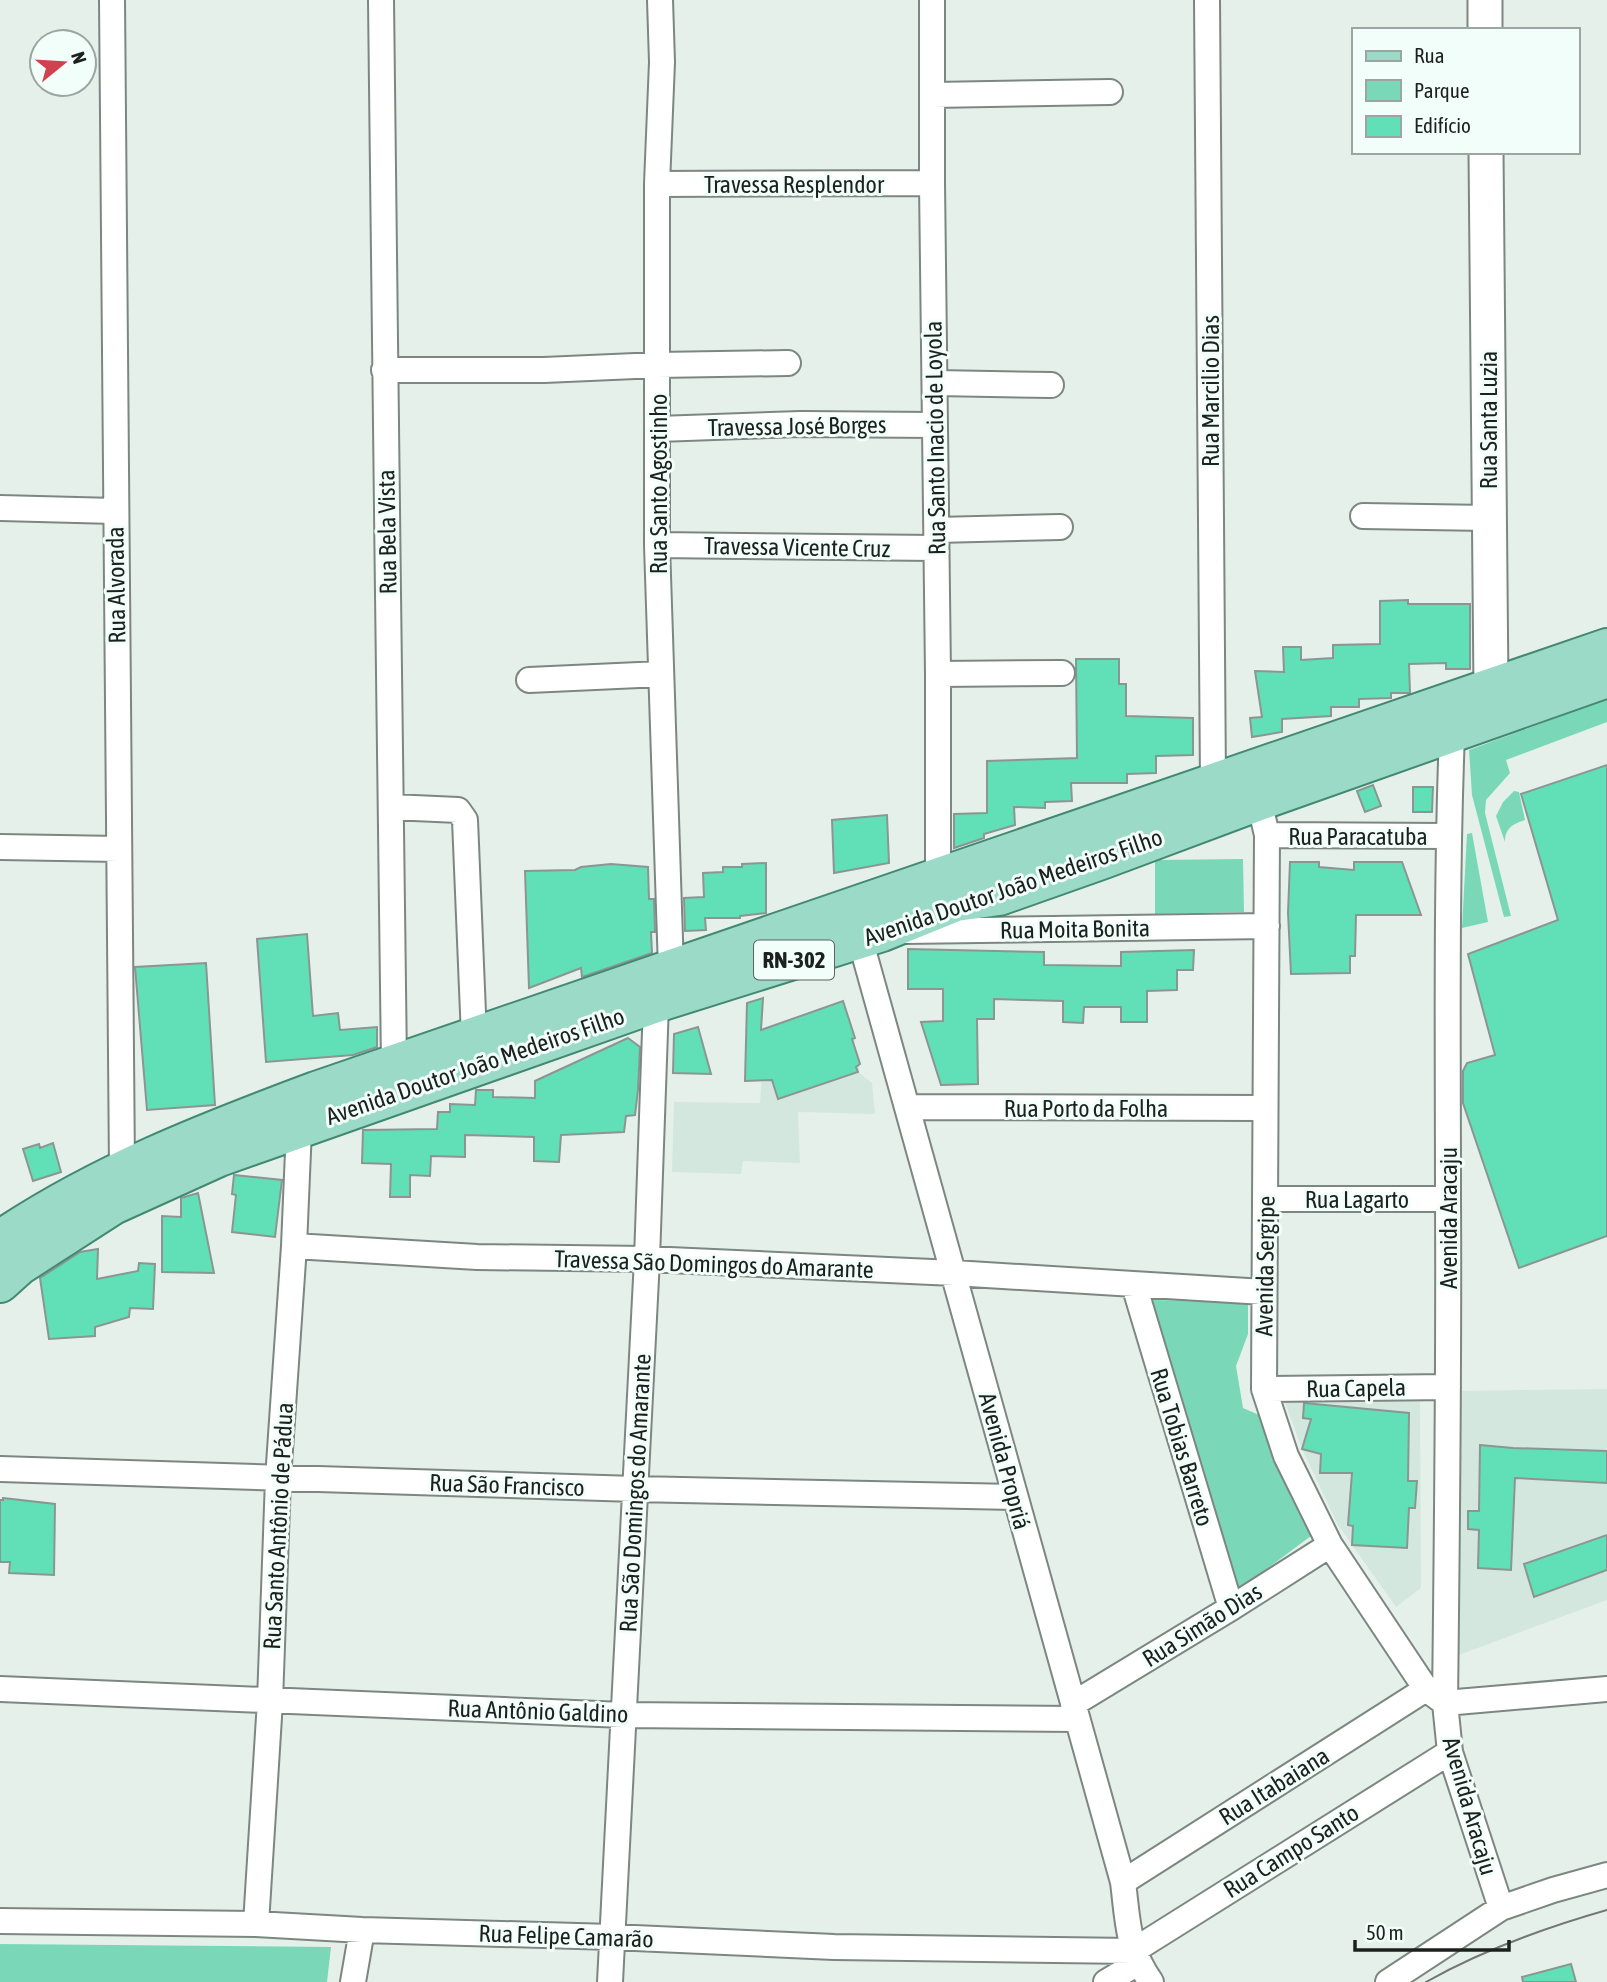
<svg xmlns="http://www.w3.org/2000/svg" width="1607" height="1982" font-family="'Asap Condensed',sans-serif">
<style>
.built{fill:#d3e7df}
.green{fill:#7ad8b8}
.building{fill:#61e0b8;stroke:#8b9692;stroke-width:2}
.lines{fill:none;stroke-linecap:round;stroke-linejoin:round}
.street-casing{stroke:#7c8782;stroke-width:28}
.secondary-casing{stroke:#7c8782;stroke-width:37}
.primary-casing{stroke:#438972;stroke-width:42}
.street{stroke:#fff;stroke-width:24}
.secondary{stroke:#fff;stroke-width:33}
.primary{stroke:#9bdac6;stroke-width:38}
.tram{stroke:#717874;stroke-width:2}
.labels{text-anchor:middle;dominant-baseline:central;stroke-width:6;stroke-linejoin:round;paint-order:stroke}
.shield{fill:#f2fef9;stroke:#5c6360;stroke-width:2}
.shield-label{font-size:23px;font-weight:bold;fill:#1c201e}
.street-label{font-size:24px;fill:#1c201e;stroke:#f2fef9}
</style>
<rect width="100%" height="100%" fill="#e5f0eb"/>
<path class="built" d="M843,1001L855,1038L854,1047L860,1064L858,1072L872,1083L875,1114L798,1112L800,1163L743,1161L741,1174L672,1172L674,1102L760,1103L765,1029Z
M1607,1389V1600L1459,1655V1391Z
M1283,1397L1420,1399L1421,1588L1396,1607L1338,1525L1302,1449Z"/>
<path class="green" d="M1607,699V722L1506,760L1510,773L1486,800L1485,813L1511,916L1504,917L1472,795L1469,750Z
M1514,791L1519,792L1525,820C1513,824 1505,828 1505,842L1496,816L1503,802Z
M1472,833L1488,922L1462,928L1467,834Z
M1243,859L1244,912L1155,914V860Z
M1144,1300L1248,1301V1334L1236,1366L1243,1408L1264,1417L1315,1533L1237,1591Z
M0,1944L331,1947L327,1982H0Z"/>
<path class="building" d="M1408,600V604H1470V669H1446V663L1409,664L1410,693H1391V698L1359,699V707H1331V716L1282,719V732L1252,737L1250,718L1262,717L1255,671L1284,672L1283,647H1301V660L1333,658V645L1380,644V601Z
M1076,659H1119V684H1126V716L1193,718V755L1156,756V773L1127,774V783H1071L1072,801L1045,802V808L1014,807L1015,825L984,834V838L954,848V814L987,813V761L1077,758Z
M1607,765V1236L1519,1268L1463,1103V1071L1467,1063L1495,1055L1468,954L1558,920L1521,794Z
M1373,785L1381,806L1365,812L1357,791Z
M1413,787H1433L1432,812H1413Z
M887,815L889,863L834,873L832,820Z
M1290,862H1319V867L1354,870V862H1402L1421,915H1356L1355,956H1350V973L1291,974L1288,913Z
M766,863V913L740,916V918H705L706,930L685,931L684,898L704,897L703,873L723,872V867H742V864Z
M611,864L648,867L649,899H654L655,932H651L652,953L582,977L581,968L529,988L525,871L575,870L581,867Z
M307,934L313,1016L338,1013L340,1030L377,1027V1047L353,1055L266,1062L257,939Z
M908,949L1044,952V965L1121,966V952L1194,950L1193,970H1177V990L1147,991V1022H1121V1007H1084L1083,1023L1063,1022V1001L994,999V1019H977L978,1084L941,1085L921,1022L943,1021V989H908Z
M206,963L215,1105L147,1110L135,967Z
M763,998L761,1030L843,1001L855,1038L852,1039L860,1064L856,1067L858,1072L778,1099L772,1080L745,1081L747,1003Z
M698,1027L711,1074L673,1073L674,1034Z
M628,1038L640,1047L638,1090L635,1115L626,1116L624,1132L561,1135L559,1162L534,1161V1137L465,1135V1157L431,1156L430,1176L410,1175V1197H390L391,1164L362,1163L363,1130L437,1129L438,1112H450V1104L475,1105L476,1090H493V1097L535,1098V1081Z
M53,1143L61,1172L33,1181L23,1149L39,1144L40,1148Z
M234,1175L282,1180L275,1237L232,1232L236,1195L232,1194Z
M198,1193L214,1273L162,1272V1216L181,1217V1198Z
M98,1249L97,1279L138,1271L139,1263L155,1264L153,1309L130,1308L129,1317L95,1327V1336L49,1339L40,1278L80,1252Z
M1304,1403L1409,1413L1408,1481H1417L1415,1508H1409L1407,1548L1352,1545L1353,1526L1348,1525L1352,1473H1320L1321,1454L1302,1449L1311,1419L1303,1418Z
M1480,1445L1513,1448L1607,1451V1483L1515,1478L1511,1570L1478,1568L1479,1530L1468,1529V1511H1479Z
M3,1498L55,1504L54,1575L9,1573L10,1562H0V1500H3Z
M1607,1535V1570L1534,1597L1524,1564Z
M1571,1964L1576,1982H1523L1522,1977Z"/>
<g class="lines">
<defs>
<path id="street" d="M112,0L122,1170
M381,0C383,355 391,710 394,1065
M660,0L662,62L657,184V545L671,969
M932,0V183L938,674V877
M1207,0L1213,782
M933,95L1110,92
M657,184L932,183
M384,370H544L658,365L788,363
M936,383L1051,385
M658,429L801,424L935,425
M0,508L115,511
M1363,516L1488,518
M937,530L1060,527
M657,545L936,548
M938,674L1062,673
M529,680L661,674
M1452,733C1446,888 1448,1043 1448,1199C1449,1367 1447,1535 1445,1703L1450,1752L1501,1908
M1259,801L1267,835L1264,1389L1286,1456L1330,1545L1426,1689L1445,1703
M392,807L458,810L465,820L474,1037
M1267,835L1448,836
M0,847L119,849
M904,931L1267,926
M860,939L1123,1882C1128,1922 1127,1948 1151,1982
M908,1107L1264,1108
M1266,1199H1448
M294,1246L477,1257L647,1259L954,1273L1264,1292
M1134,1285L1231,1608
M1264,1389L1448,1387
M0,1469L635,1489L1015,1497
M0,1689L623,1715L1077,1719
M1445,1703L1607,1689
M1073,1704L1231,1608L1330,1545
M1123,1882L1426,1689
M0,1921L256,1924L362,1930L612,1937L834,1947L1133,1951L1450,1752
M256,1924L270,1701L278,1479L294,1246L299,1128
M353,1982L362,1930
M610,1982L647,1259L656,1003
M1106,1982L1138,1963
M1388,1982L1501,1908L1553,1890L1607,1875"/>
<path id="secondary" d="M1485,0V30
M1486,152L1491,688"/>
<path id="primary" d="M0,1240C98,1174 206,1132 316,1091L1607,648
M0,1283L20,1265L113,1205L219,1157L656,1003L882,932L956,902L999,896L1101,860L1259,801L1607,678"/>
</defs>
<use href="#street" class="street-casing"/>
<use href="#secondary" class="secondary-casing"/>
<use href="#primary" class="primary-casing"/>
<use href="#street" class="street"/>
<use href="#secondary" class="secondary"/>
<use href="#primary" class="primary"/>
<path class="tram" d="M1426,1982C1483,1950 1544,1928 1607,1910"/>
</g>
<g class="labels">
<rect class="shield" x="754" y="940.5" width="80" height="39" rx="5"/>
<g class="shield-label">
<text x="794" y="960">RN-302</text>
</g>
<g class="street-label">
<text x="794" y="184">Travessa Resplendor</text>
<text transform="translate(1210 391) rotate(-90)">Rua Marcilio Dias</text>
<text transform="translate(1488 420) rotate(-90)">Rua Santa Luzia</text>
<text transform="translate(797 426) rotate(-1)">Travessa José Borges</text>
<text transform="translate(935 438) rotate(-91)">Rua Santo Inacio de Loyola</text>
<text transform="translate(658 484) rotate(-90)">Rua Santo Agostinho</text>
<text transform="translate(387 532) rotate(-91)">Rua Bela Vista</text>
<text transform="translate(797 547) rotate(1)">Travessa Vicente Cruz</text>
<text transform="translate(116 585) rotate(-91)">Rua Alvorada</text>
<text x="1358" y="836">Rua Paracatuba</text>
<text transform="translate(1013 887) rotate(-19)">Avenida Doutor João Medeiros Filho</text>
<text transform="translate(1075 929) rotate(-1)">Rua Moita Bonita</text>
<text transform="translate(475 1066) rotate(-19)">Avenida Doutor João Medeiros Filho</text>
<text x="1086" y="1108">Rua Porto da Folha</text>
<text x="1357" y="1199">Rua Lagarto</text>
<text transform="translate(1448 1218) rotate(-90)">Avenida Aracaju</text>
<text transform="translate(714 1264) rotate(2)">Travessa São Domingos do Amarante</text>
<text transform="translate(1265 1266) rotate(-89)">Avenida Sergipe</text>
<text transform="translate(1356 1388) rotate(-1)">Rua Capela</text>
<text transform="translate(1182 1447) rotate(73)">Rua Tobias Barreto</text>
<text transform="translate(1005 1461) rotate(75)">Avenida Propriá</text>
<text transform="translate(507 1485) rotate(2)">Rua São Francisco</text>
<text transform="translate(635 1493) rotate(-87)">Rua São Domingos do Amarante</text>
<text transform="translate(278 1526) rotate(-87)">Rua Santo Antônio de Pádua</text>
<text transform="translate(1202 1625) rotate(-32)">Rua Simão Dias</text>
<text transform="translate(538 1711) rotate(2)">Rua Antônio Galdino</text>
<text transform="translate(1274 1786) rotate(-32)">Rua Itabaiana</text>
<text transform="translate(1470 1806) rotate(74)">Avenida Aracaju</text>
<text transform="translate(1291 1851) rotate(-32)">Rua Campo Santo</text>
<text transform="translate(566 1936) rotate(2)">Rua Felipe Camarão</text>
</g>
</g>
<rect x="1352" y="28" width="228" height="126" fill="#f2fef9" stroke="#9ca5a1" stroke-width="2"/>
<rect x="1366" y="51" width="35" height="10" fill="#9bdac6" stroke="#9ca5a1" stroke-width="2"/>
<text x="1414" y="63" font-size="21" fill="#1c201e">Rua</text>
<rect x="1366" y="80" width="35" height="21" fill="#7ad8b8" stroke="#9ca5a1" stroke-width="2"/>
<text x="1414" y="98" font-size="21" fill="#1c201e">Parque</text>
<rect x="1366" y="116" width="35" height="21" fill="#61e0b8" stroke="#9ca5a1" stroke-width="2"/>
<text x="1414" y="133" font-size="21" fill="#1c201e">Edifício</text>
<g transform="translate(63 63) rotate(72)"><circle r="33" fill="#f2fef9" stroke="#9ca5a1" stroke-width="2"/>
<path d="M0-5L12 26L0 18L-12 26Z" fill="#d2414f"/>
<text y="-10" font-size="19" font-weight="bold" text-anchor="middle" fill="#1c201e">N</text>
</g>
<path d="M1355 1940v10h154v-10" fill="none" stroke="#1c201e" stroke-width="3.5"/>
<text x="1366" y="1940" font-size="21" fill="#1c201e" stroke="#f2fef9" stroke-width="5" paint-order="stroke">50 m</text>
</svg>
